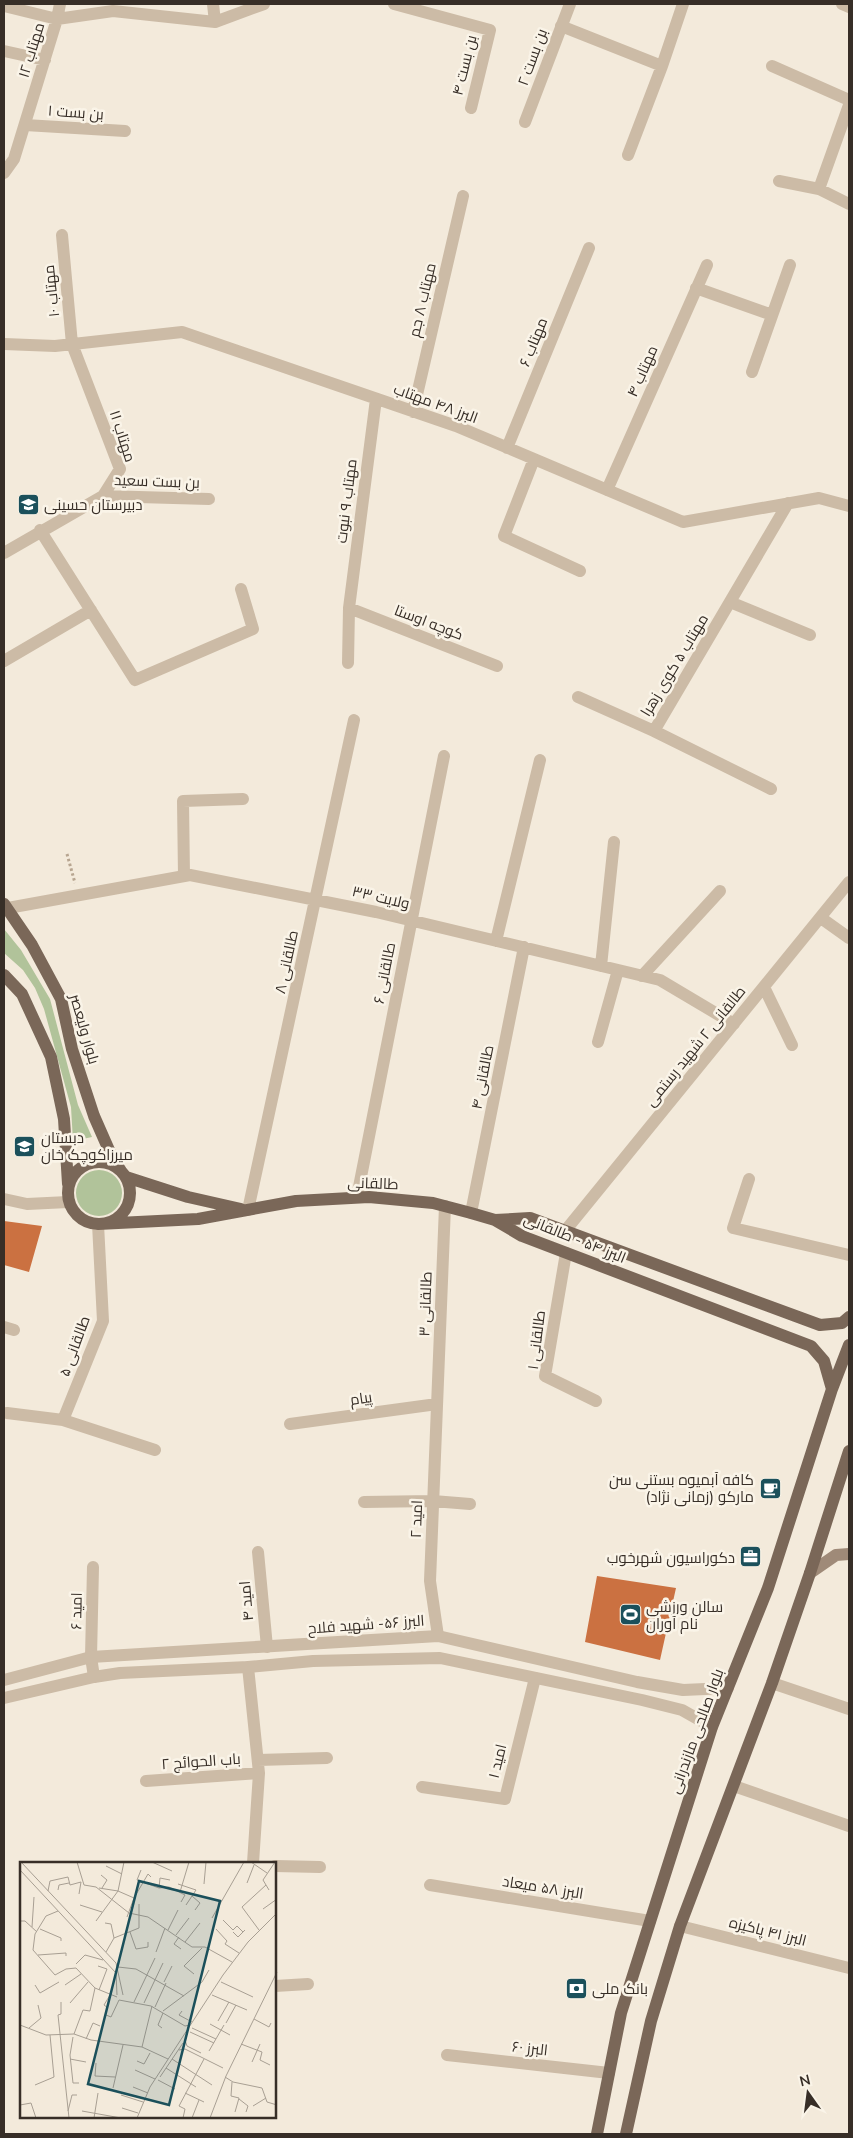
<svg xmlns="http://www.w3.org/2000/svg" width="853" height="2138" font-family="Mulish,Cairo,sans-serif">
<style>
.green{fill:#b1c39a}
.building{fill:#cb7141}
.lines{fill:none;stroke-linecap:round;stroke-linejoin:round}
.path{stroke:#b7a590;stroke-width:3;stroke-dasharray:2.5 2.5;stroke-linecap:butt}
.minor{stroke:#ccbba6;stroke-width:12}
.tertiary{stroke:#ccbba6;stroke-width:12}
.secondary{stroke:#9f8a78;stroke-width:12}
.primary{stroke:#7a6758;stroke-width:12}
.labels{text-anchor:middle;dominant-baseline:central;stroke-width:5;stroke-linejoin:round;paint-order:stroke}
.street-label{font-size:15px;fill:#372e27;stroke:#faf4e8}
.poi-label{font-size:15px;fill:#372e27;stroke:#faf4e8;text-anchor:start}
.inset-road{fill:none;stroke:#a89f93;stroke-width:1}
.view{fill:#1b505b;fill-opacity:0.15;stroke:#1b505b;stroke-width:2.5}
.inset-edge{fill:none;stroke:#372e27;stroke-width:2.5}
</style>
<rect width="100%" height="100%" fill="#f3eadb"/>
<path class="green" d="M4,929L21,950L50,999L78,1105L92,1137L73,1141L71,1107L44,1009L35,988L23,970L4,953Z
M76 1193a23 23 0 1 1 46 0a23 23 0 1 1-46 0Z"/>
<path class="building" d="M4,1221L42,1226L29,1272L4,1265Z
M597,1576L676,1588L660,1660L585,1642Z"/>
<g class="lines">
<path class="path" d="M67,854L75,883"/>
<path class="minor" d="M213,4L215,22
M394,4L490,30L471,108
M842,4L849,7
M4,6L57,19L113,11L215,22L264,4
M561,26L662,66L628,155
M4,51L45,60
M662,66L683,4
M772,66L849,100
M525,122L570,4
M25,125L125,131
M4,173L14,159L57,19L60,4
M779,181L819,189L849,204
M819,189L849,105
M696,288L772,315
M4,344L55,346L182,332L456,426L683,522L819,498L849,506
M752,372L790,265
M413,412L463,196
M507,448L589,248
M534,459L504,536L580,571
M607,490L707,265
M103,496L209,499
M40,530L135,680L253,629L241,589
M4,553L103,496L120,469L72,344L62,235
M730,602L810,635
M349,608L497,666
M4,661L91,610
M348,663L349,608L376,399
M578,697L654,731
M771,789L654,731L788,503
M184,876L183,801L243,799
M8,908L190,875L376,912L660,980L734,1024
M821,918L849,938
M496,941L540,760
M601,966L614,842
M642,976L720,891
M764,987L792,1045
M598,1042L618,970
M749,1179L733,1228L849,1255
M357,1197L444,756
M4,1199L27,1204L68,1202
M248,1210L354,720
M471,1213L524,947
M565,1231L849,882
M566,1253L545,1376L596,1401
M4,1327L14,1330
M7,1413L63,1420L103,1321L98,1224
M63,1420L155,1450
M290,1424L437,1404
M364,1502L433,1501L470,1504
M258,1552L267,1647
M93,1567L91,1657L94,1677
M438,1636L430,1581L445,1206
M248,1667L259,1773L253,1863
M772,1683L849,1709
M258,1760L327,1758
M146,1781L259,1773
M734,1786L849,1826
M422,1787L505,1799L535,1678
M275,1866L320,1867
M430,1885L650,1921
M680,1926L849,1968
M275,1986L308,1984
M447,2055L609,2073"/>
<path class="tertiary" d="M4,1680L91,1657L438,1636L637,1682L683,1690L728,1688
M4,1698L94,1677L120,1673L248,1667L313,1661L440,1658L642,1700L682,1710L712,1727"/>
<path class="secondary" d="M810,1573L836,1555L849,1554"/>
<path class="primary" d="M4,904L32,945L61,999L72,1049L94,1116L112,1157L121,1171
M4,975L22,994L51,1057L64,1119L68,1184
M68 1193a31 31 0 1 1 62 0a31 31 0 1 1-62 0Z
M126,1177L188,1197L241,1209
M495,1220L530,1218L820,1325L842,1323L849,1317
M98,1224L198,1219L296,1201L369,1197L433,1203L471,1213L495,1220L522,1236L811,1346L824,1361L832,1389
M597,2134L621,2013L712,1727L768,1588L832,1389L849,1345
M626,2134L651,2021L680,1926L772,1683L810,1573L849,1451"/>
</g>
<defs>
<symbol id="school-square" viewBox="-11 -11 22 22"><rect x="-9" y="-9" width="18" height="18" rx="4" fill="#1b505b" stroke="#faf4e8"/><path d="M0-5L7-2L0 1L-7-2ZM-4 1L0 2.5L4 1V4Q0 6-4 4Z" fill="#fff"/></symbol>
<symbol id="cafe-square" viewBox="-11 -11 22 22"><rect x="-9" y="-9" width="18" height="18" rx="4" fill="#1b505b" stroke="#faf4e8"/><path d="M-5.5-4.5H6V0H3Q3 3.5 0 3.5H-2.5Q-5.5 3.5-5.5 0ZM3-3.2v2h1.7v-2ZM-6 4.5H4V6H-6Z" fill="#fff"/></symbol>
<symbol id="office-square" viewBox="-11 -11 22 22"><rect x="-9" y="-9" width="18" height="18" rx="4" fill="#1b505b" stroke="#faf4e8"/><path d="M-6-3h4V-5.5h4V-3h4V5H-6ZM-1-4.5V-3h2v-1.5ZM-6 0V1H6V0Z" fill="#fff"/></symbol>
<symbol id="stadium-square" viewBox="-11 -11 22 22"><rect x="-9" y="-9" width="18" height="18" rx="4" fill="#1b505b" stroke="#faf4e8"/><path d="M0-5a6.5 5 0 1 0 0 10a6.5 5 0 1 0 0-10ZM-3.5-1.8h7v3.6h-7Z" fill="#fff"/></symbol>
<symbol id="bank-square" viewBox="-11 -11 22 22"><rect x="-9" y="-9" width="18" height="18" rx="4" fill="#1b505b" stroke="#faf4e8"/><path d="M-6-4H6V4H-6ZM0-2.3a2.3 2.3 0 1 0 0 4.6a2.3 2.3 0 1 0 0-4.6Z" fill="#fff"/></symbol>
</defs>
<g fill-rule="evenodd">
<use href="#school-square" x="16" y="492" width="25" height="25"/>
<use href="#school-square" x="12" y="1134" width="25" height="25"/>
<use href="#cafe-square" x="758" y="1476" width="25" height="25"/>
<use href="#office-square" x="738" y="1544" width="25" height="25"/>
<use href="#stadium-square" x="618" y="1602" width="25" height="25"/>
<use href="#bank-square" x="564" y="1976" width="25" height="25"/>
</g>
<g class="labels">
<g class="street-label">
<text transform="translate(31 50) rotate(-73)">مهتاب ۱۲</text>
<text transform="translate(532 57) rotate(-70)">بن بست ۲</text>
<text transform="translate(464 65) rotate(-76)">بن بست ۴</text>
<text transform="translate(76 112) rotate(4)">بن بست ۱</text>
<text transform="translate(51 291) rotate(-96)">مهتاب ۱۰</text>
<text transform="translate(422 300) rotate(-77)">مهتاب ۸ جم</text>
<text transform="translate(533 342) rotate(-68)">مهتاب ۶</text>
<text transform="translate(642 371) rotate(-66)">مهتاب ۴</text>
<text transform="translate(436 403) rotate(20)">البرز ۴۸ مهتاب</text>
<text transform="translate(123 436) rotate(72)">مهتاب ۱۱</text>
<text transform="translate(157 481) rotate(2)">بن بست سعید</text>
<text transform="translate(346 501) rotate(-83)">مهتاب ۹ نبوت</text>
<text transform="translate(429 622) rotate(21)">کوچه اوستا</text>
<text transform="translate(674 665) rotate(-59)">مهتاب ۵ کوی زهرا</text>
<text transform="translate(381 897) rotate(13)">ولایت ٣۳</text>
<text transform="translate(286 962) rotate(-78)">طالقانی ۸</text>
<text transform="translate(384 973) rotate(-79)">طالقانی ۶</text>
<text transform="translate(85 1029) rotate(74)">بلوار ولیعصر</text>
<text transform="translate(695 1046) rotate(-51)">طالقانی ۲ شهید رستمی</text>
<text transform="translate(482 1077) rotate(-79)">طالقانی ۴</text>
<text transform="translate(373 1183) rotate(2)">طالقانی</text>
<text transform="translate(575 1238) rotate(22)">البرز ۵۴ - طالقانی</text>
<text transform="translate(425 1304) rotate(-88)">طالقانی ۳</text>
<text transform="translate(536 1340) rotate(-83)">طالقانی ۱</text>
<text transform="translate(74 1346) rotate(-70)">طالقانی ۵</text>
<text transform="translate(361 1398) rotate(-8)">پیام</text>
<text transform="translate(416 1519) rotate(-88)">امید ۲</text>
<text transform="translate(246 1601) rotate(-95)">امید ۴</text>
<text transform="translate(76 1611) rotate(-89)">امید ۶</text>
<text transform="translate(366 1624) rotate(-4)">البرز ۵۶- شهید فلاح</text>
<text transform="translate(696 1731) rotate(-70)">بلوار صالحی مازندرانی</text>
<text transform="translate(201 1761) rotate(-4)">باب الحوائج ۲</text>
<text transform="translate(497 1761) rotate(-76)">امید ۱</text>
<text transform="translate(543 1887) rotate(9)">البرز ۵۸ میعاد</text>
<text transform="translate(768 1931) rotate(14)">البرز ۴۱ پاکیزه</text>
<text transform="translate(530 2048) rotate(6)">البرز ۶۰</text>
</g>
<g class="poi-label">
<text x="44" y="504">دبیرستان حسینی</text>
<text x="41" y="1137">دبستان<tspan x="41" dy="17">میرزاکوچک خان</tspan></text>
<text x="754" y="1479" text-anchor="end">کافه آبمیوه بستنی سن<tspan x="754" dy="17">مارکو (زمانی نژاد)</tspan></text>
<text x="735" y="1557" text-anchor="end">دکوراسیون شهرخوب</text>
<text x="646" y="1606">سالن ورزشی<tspan x="646" dy="17">نام آوران</tspan></text>
<text x="592" y="1988">بانک ملی</text>
</g>
</g>
<g transform="translate(20 1862)">
<rect width="256" height="256" fill="#f3eadb"/>
<path class="inset-road" d="M1,0L96,101L103,133M57,0L64,23L76,25L109,51L128,55L172,85H185L212,100M132,0L152,9M231,0L247,11M86,4L102,12M0,8L96,111L97,133M121,8L117,18L139,26L149,25L165,33L161,40M81,13L87,18L82,26M227,21L234,3M158,22L176,28L166,43M184,22L186,0M79,26L98,29L104,0M139,26L140,16L150,18M38,28L39,23L49,21M249,28L243,18L255,0M28,29L30,19L48,15L50,23L61,20L59,32M160,30L169,0M172,34L180,41L175,48M60,43L82,50M243,47L257,37M107,55L114,36L128,12L131,15M192,56L224,0M203,58L213,68L217,64L223,70M0,59H5L17,70M76,59L98,29L114,36M85,61L91,62L94,76M12,65L14,35M20,67L41,76V79M196,67L207,79L205,82L219,91M148,68L158,48M239,68L222,45L246,23M110,70L116,87L128,85V80M213,70L218,75L225,68M156,73L169,56M159,75L154,82L161,87M165,80L180,61M13,88L35,113L46,107L56,106L75,126L97,135M13,88L15,72L26,54L38,49M86,90L94,76L119,66V42M136,90L145,66M18,93L46,91V94M56,102L65,93L83,98M78,104L87,107L79,128M98,105L116,107L164,134M174,112L164,104L182,86M144,120L152,104M201,120L233,135M15,123L20,131L39,120M45,123L61,112M192,133L227,148M99,138L131,144L165,164L170,163M41,140V152L38,153L49,256M114,140L135,96M50,141L68,120M124,141L143,101M135,145L146,121M88,146L84,143L90,133M143,149L182,120L189,108M162,149L159,153L172,160M86,153L91,155L99,138M234,157L249,165L251,161M198,159L209,140M206,161L216,143M190,162L210,173M0,163L26,173L54,172L71,178L122,185L148,197M9,166L21,156L18,143M142,166L138,163L143,151M172,166L196,177M170,170L194,181M54,172L63,148L70,149L75,126M53,175L50,193L53,221H59M66,177L73,161L80,164M165,178L167,184L181,191M221,182L242,190L240,198L250,203M122,185L132,144M159,188L165,187L203,206M189,189L204,163M50,197L66,200M152,197L192,223M117,199L124,202L130,191M232,200L240,182M76,201L75,214L95,215M146,206L176,225M115,208L135,217M140,215L163,181M205,215L213,220L242,226L247,240L257,243M138,218L155,227M212,220L211,234L219,236L215,250M15,223L34,215L30,173M113,225L128,231M93,226L103,183M165,231L184,240M101,233L123,240M219,237L228,244L226,250M0,243L11,241L16,256M233,244L246,236M102,246L118,251M48,249L52,233H57M62,249L101,256M74,256L78,231M117,256L130,225L203,113L228,80L257,51M163,256L165,247L159,244L184,197M172,256L179,238M190,256L206,214L257,110"/>
<path class="view" d="M119,19L200,39L149,243L68,222Z"/>
<rect width="256" height="256" class="inset-edge"/>
</g>
<rect width="853" height="2138" fill="none" stroke="#372e27" stroke-width="10"/>
<g transform="translate(808 2093) rotate(346)" stroke="#faf4e8" stroke-width="4" paint-order="stroke">
<path d="M0-4L9 19L0 12L-9 19Z" fill="#372e27"/>
<text y="-8" font-size="14" font-weight="bold" text-anchor="middle" fill="#372e27">N</text>
</g>
</svg>
